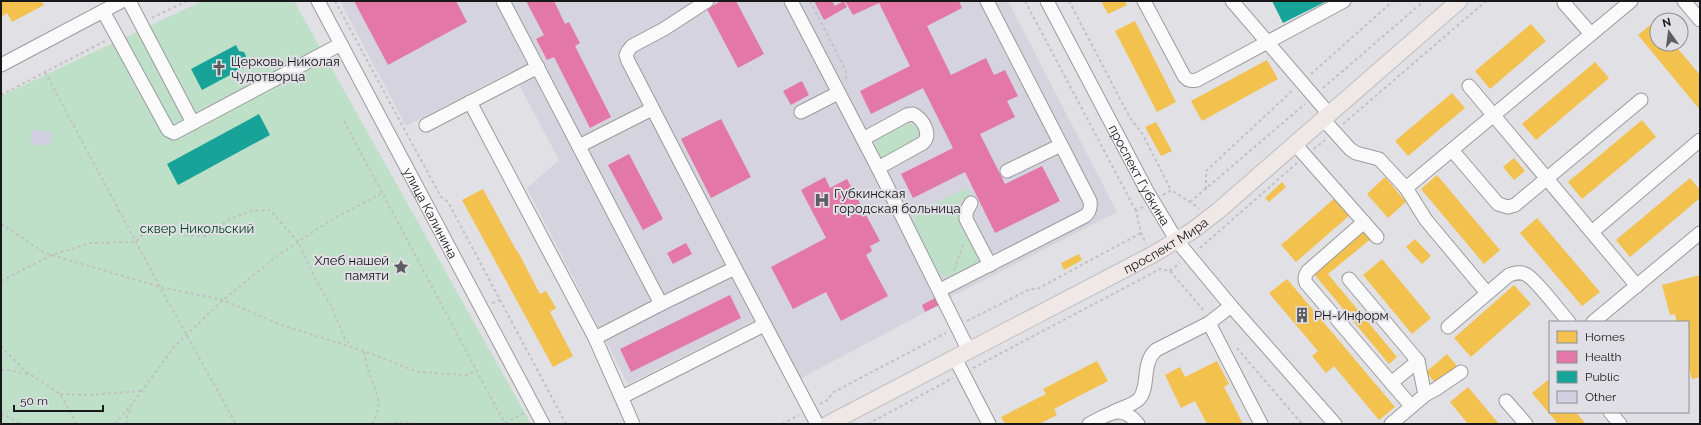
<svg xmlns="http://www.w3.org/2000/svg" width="1701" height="425" font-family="Raleway,sans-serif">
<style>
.built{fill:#d5d3dd}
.green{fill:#bee0c8}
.homes{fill:#f2c14e}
.health{fill:#e377a8}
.public{fill:#17a398}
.building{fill:#d4d0e3}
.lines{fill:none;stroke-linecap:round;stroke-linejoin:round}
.minor-casing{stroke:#9b9b9e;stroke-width:15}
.major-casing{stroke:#bebdbf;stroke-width:18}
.path{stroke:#c1c1c3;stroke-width:2;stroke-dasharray:3 3;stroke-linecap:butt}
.minor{stroke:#fafafb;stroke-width:13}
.major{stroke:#efe8e7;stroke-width:16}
.labels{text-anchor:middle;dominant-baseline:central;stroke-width:4;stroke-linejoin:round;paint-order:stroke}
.poi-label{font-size:13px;fill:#18181a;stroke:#e0dfe5;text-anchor:start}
.street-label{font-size:13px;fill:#18181a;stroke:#e0dfe5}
.park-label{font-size:13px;fill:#00451d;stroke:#e0dfe5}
</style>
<rect width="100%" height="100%" fill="#e1e0e4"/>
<path class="built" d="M340,1H1008L1117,212L939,303V305L790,384L756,320L628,384L527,188L559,160L512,71L406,126Z"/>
<path class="green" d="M202,1H294L531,424H1V96Z
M907,124H911L918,128L920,135L919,139L886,157L878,155C867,137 894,131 907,124Z
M967,188L971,196L955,206L979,257C976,271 957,278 944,276L937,269L913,222L916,213Z"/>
<path class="homes" d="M1,1H41L44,5L12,22L7,13L1,17Z
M1101,1H1125L1127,5L1108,14Z
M1135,21L1176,102L1157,112L1115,31Z
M1655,21L1657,23V44H1674L1700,75V110L1638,35Z
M1531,24L1546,41L1490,89L1475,71Z
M1267,60L1278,79L1202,121L1191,101Z
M1595,62L1609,78L1536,140L1522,124Z
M1452,93L1465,108L1408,156L1395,141Z
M1642,120L1656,137L1582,199L1568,182Z
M1156,122L1172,151L1161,156L1145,127Z
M1514,158L1525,171L1514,180L1503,167Z
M1437,175L1500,250L1484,264L1421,189Z
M1385,177L1406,202L1388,218L1367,194Z
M1690,178L1700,190V198L1630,257L1616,240Z
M1282,182L1286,187L1269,202L1265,198Z
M483,189L516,250H517L540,294L546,291L556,308L550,312L573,356L553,367L462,200Z
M1335,198L1350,215L1296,262L1281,245Z
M1537,218L1600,292L1582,306L1520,233Z
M1365,231L1372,238L1328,274L1397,357L1389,364L1314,274Z
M1415,239L1431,256L1422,264L1406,247Z
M1079,254L1082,260L1064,270L1061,263Z
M1382,259L1431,318L1412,334L1363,275Z
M1700,275V377L1692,379L1688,364V322H1677L1675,314L1670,315L1662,285Z
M1287,279L1395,407L1379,420L1334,366L1326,373L1312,356L1318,351L1269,293Z
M1514,285L1531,304L1471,357L1454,338Z
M1447,354L1457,366L1436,384L1426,372Z
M1097,361L1108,381L1054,409L1057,415L1039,424H1005L1001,417L1046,394L1043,389Z
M1217,361L1229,384L1224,387L1243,424H1207L1195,401L1181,408L1165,375L1180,367L1185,377Z
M1548,380L1550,382V412H1576L1586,424H1558L1532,393Z
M1468,387L1499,424H1468L1450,402Z"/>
<path class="health" d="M354,1H456L467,22L388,65Z
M526,1H554L565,24L569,22L580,43L575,46L611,117L590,128L554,57L547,60L536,39L544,35Z
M721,1H736L764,54L738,68L707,9Z
M814,1H832L835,6L844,1L847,7L824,20Z
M845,1H959L962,8L927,26L951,75L986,58L994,75L1005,70L1018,96L1007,101L1015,117L980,134L1005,184L1042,166L1060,201L995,233L965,172L913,198L901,174L953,148L923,88L871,114L860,91L910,66L879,3L853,15Z
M802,81L809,95L791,105L783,91Z
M721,119L751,177L711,198L681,139Z
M629,154L663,219L643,230L608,165Z
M825,177L830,188L847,179L880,241L870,246L872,251L866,255L888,296L841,321L826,292L793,309L771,267L826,238L801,190Z
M686,243L692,254L673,264L667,253Z
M730,295L741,318L631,372L620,349Z
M935,298L939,305L925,312L922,305Z"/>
<path class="public" d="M1272,1H1327L1283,23Z
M236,45L239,51L244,52L246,56L244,61L247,66L202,90L191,69Z
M259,114L270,135L178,185L167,164Z"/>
<path class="building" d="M32,130L51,132L50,145L31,144Z"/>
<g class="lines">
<defs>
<g id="minor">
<path d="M129,1L193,123"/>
<path id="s1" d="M318,1L543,424"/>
<path d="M503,1L661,304L735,268L817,424"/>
<path d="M707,1L664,29L632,46L628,51L626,55L628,61L735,268"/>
<path d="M791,1L878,168L969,351"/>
<path id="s2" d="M1047,1L1147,191L1177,241L1231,306L1335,424"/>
<path d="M1144,1L1184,76C1188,81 1191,81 1197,80L1344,1"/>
<path d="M1232,1L1329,114"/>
<path d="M1684,1L1700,20"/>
<path d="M1564,3L1591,34"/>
<path d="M103,11L168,130L174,133L341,44"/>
<path d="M1,65L122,1"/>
<path d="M1469,86L1637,286"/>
<path d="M470,102L595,338L633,424"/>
<path d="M801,112L838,93"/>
<path d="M1323,119L1350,149L1356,153L1379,159L1406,188L1426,220L1487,293"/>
<path d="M426,125L538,67"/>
<path d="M863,139L907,115L913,114C923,119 932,134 923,143L878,168"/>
<path d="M1295,144L1377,237"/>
<path d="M579,146L652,109"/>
<path d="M1452,150L1498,204L1508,207L1515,205L1641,100"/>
<path d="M1007,171L1061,145"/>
<path d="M1406,188L1631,1"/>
<path d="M971,203L966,212V219L990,265"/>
<path d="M1364,222L1308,271C1305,275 1304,278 1306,283L1411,406"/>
<path d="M1592,232L1700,140"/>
<path d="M1349,279L1418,361L1425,395"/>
<path d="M940,290L1085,216C1090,212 1091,208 1090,201L987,1"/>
<path d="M1593,322L1700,233"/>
<path d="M1209,323L1261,424"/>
<path d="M1448,327L1509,275C1515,273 1521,271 1527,275C1538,282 1559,311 1569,322"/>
<path d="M595,338L661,304"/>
<path d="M955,358L989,424"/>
<path d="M1391,383L1418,361"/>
<path d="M622,397L764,325"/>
<path d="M1506,401L1526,424"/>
<path d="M1113,412C1121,408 1133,405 1139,399C1150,387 1141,363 1156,350L1209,323L1231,306"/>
<path d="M1610,412L1620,424"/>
<path d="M1089,424C1109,414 1121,403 1138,424"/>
<path d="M1391,424L1425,395L1436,389L1461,372"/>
</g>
<g id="major">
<path id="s3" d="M828,424L1152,255L1192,231L1218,211L1459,1"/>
</g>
</defs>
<use href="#minor" class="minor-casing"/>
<use href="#major" class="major-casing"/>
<path class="path" d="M335,1L441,197L448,202L566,424
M810,1L846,71V79
M1025,1L1136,211
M1069,1L1130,118L1142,133L1171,190
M152,18L187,1
M45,72L160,287L236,424
M1311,74L1393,1
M1323,88L1424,1
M1,95L105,41
M344,121L505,424
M1343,124L1486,1
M1314,149L1325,140
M1206,189V171L1293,90
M1163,195L1171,190L1196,206L1199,209
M1190,202L1305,104
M1143,207L1136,211L1141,233L1146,244
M1,224L45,253L160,287L223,300L279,324L364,351L418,372L467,375L477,370
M1200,248L1297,163
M954,270L964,242
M1170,271L1180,263
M1,281L52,255L90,243L136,242L146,230L167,231L185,235L207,236L226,221L250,211L270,210L298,242L316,280L332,307L345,339L352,347
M492,303L500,300
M967,321L1028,290L1039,288L1141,233
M1,346L25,371L60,394L77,424
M1237,348L1302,424
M364,352C365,357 366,362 367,367C373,388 387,404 371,424
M973,368L1160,269L1170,271L1205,312
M1,370H9L31,375
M60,394L88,395L142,391
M820,404L829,399L832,393L946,333
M1,413L21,424
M505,423L524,413
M115,424L131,405
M127,424L126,420L132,404L174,347L223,300L277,256L298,242L329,221L382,193
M382,424L403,422L417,424
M782,424L799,415
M868,424L953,378"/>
<use href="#minor" class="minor"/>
<use href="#major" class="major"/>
</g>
<defs>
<symbol id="church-bare" viewBox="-9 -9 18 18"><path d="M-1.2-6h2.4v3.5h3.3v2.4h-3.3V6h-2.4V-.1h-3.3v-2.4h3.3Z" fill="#5e5e61" stroke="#e0dfe5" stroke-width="2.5" paint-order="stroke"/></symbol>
<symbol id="hospital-bare" viewBox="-9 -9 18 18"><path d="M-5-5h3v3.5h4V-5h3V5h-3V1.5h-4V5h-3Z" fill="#5e5e61" stroke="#e0dfe5" stroke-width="2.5" paint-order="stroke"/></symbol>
<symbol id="sight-bare" viewBox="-9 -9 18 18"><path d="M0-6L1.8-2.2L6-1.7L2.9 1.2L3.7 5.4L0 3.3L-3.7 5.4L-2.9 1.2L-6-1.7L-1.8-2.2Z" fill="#5e5e61" stroke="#e0dfe5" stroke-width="2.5" paint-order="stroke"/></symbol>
<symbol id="building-bare" viewBox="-9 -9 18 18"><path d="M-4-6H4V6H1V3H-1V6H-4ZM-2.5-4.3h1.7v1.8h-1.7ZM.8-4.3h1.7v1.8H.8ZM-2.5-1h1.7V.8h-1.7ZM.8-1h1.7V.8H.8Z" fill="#5e5e61" stroke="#e0dfe5" stroke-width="2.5" paint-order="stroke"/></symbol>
</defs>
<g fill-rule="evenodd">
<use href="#church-bare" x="208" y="57" width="22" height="22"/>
<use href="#hospital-bare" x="811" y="189" width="22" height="22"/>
<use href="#sight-bare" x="390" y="256" width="22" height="22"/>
<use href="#building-bare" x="1291" y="304" width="22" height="22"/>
</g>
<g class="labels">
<g class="poi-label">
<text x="231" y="61">Церковь Николая<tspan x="231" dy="15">Чудотворца</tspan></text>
<text x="834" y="193">Губкинская<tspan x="834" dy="15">городская больница</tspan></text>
<text x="389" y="260" text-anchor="end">Хлеб нашей<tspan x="389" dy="15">памяти</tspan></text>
<text x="1314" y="315">РН-Информ</text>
</g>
<g class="street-label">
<text stroke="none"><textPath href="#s2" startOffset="197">проспект Губкина</textPath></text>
<text stroke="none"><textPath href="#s1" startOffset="240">улица Калинина</textPath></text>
<text stroke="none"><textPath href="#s3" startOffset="382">проспект Мира</textPath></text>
</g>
<g class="park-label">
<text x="197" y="228">сквер Никольский</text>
</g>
</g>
<rect width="1701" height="425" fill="none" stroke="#18181a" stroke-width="4"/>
<rect x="1549" y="321" width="140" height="92" fill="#e0dfe5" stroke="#908f94"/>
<rect x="1557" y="331" width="20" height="12" fill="#f2c14e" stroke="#908f94"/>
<text x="1585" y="341" font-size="12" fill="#18181a">Homes</text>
<rect x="1557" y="351" width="20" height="12" fill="#e377a8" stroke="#908f94"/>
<text x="1585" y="361" font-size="12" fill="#18181a">Health</text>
<rect x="1557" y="371" width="20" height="12" fill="#17a398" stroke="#908f94"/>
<text x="1585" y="381" font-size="12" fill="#18181a">Public</text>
<rect x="1557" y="391" width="20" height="12" fill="#d4d0e3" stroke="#908f94"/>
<text x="1585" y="401" font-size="12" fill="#18181a">Other</text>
<g transform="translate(1669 32) rotate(346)"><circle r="19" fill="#e0dfe5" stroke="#908f94"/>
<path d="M0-3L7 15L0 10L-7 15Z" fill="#5e5e61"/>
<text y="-6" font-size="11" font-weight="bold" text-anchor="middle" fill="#18181a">N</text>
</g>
<path d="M14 405v6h89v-6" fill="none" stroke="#18181a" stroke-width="2"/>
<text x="20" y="405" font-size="12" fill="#18181a" stroke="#e0dfe5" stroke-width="3" paint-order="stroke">50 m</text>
</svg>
